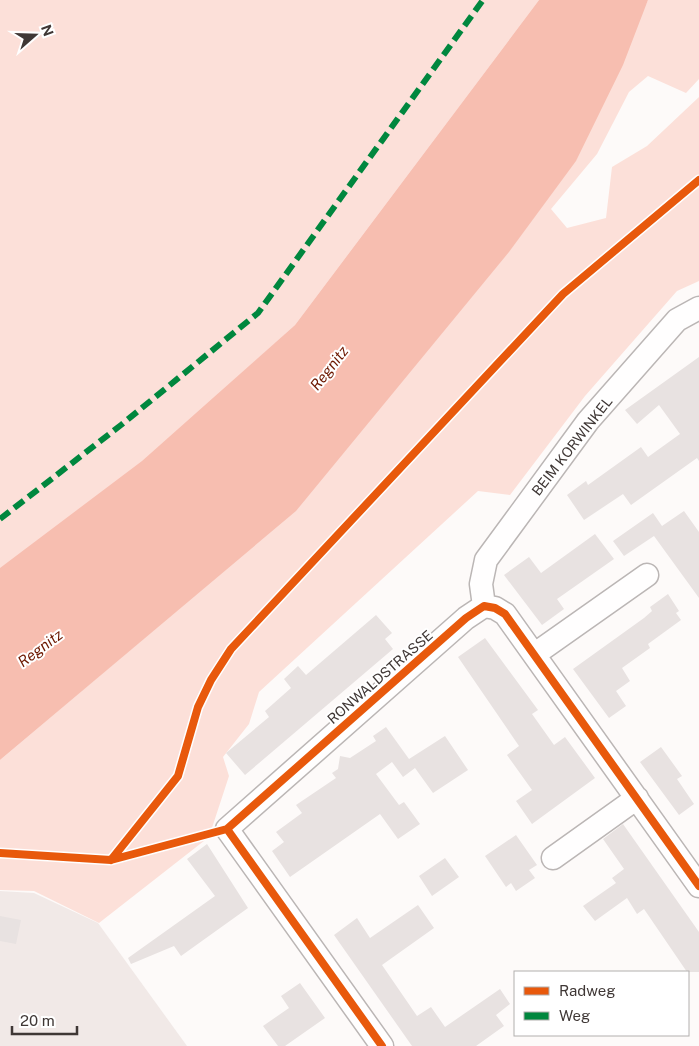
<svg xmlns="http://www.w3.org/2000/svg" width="699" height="1046" font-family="'Public Sans',sans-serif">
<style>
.built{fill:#f1e9e7}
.green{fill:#fce0d9}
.water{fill:#f7beb0}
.building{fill:#e8e2e1}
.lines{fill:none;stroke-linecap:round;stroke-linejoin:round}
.minor-casing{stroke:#bbb6b5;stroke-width:25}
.minor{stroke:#fffefe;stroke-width:22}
.quiet{stroke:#00873e;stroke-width:6;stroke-dasharray:12 6;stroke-linecap:butt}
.cycleway-casing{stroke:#fff;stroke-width:11}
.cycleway{stroke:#e8590c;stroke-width:8}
.labels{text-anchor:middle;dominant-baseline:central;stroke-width:4;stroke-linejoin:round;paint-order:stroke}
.street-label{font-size:14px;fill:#3f3735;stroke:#fff}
.water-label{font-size:15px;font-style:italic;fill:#6d1800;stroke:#fff}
</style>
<rect width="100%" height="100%" fill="#fdfaf9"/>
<path class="built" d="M0,891L34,893L98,923L187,1046H0Z"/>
<path class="green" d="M0,0H539L295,325L143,462L0,570Z
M648,0H699V79L686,93L648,76L629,92L597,154L551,209L567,228L606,218L612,167L647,146L699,97V281L677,291L585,396L510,495L478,491L259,692L249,724L223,757L229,776L209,837L99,923L34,891L0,890V760L296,510L510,250L576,160Z"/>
<path class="water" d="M539,0H648L623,65L576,161L509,252L296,511L0,760V568L142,461L295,325Z"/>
<path class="building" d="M699,357V461L697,458L631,505L623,494L584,520L567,495L586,481L588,485L641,447L648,457L680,434L659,405L637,424L625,410Z
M684,511L699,532V598L654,536L624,556L613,541L653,513L662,526Z
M595,534L614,559L557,599L564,609L542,625L504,575L529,557L541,573Z
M668,594L679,611L676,613L681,620L648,644L650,648L622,668L630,681L616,691L626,706L609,718L573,669L644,618L652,611L650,607Z
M376,615L392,633L385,639L393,649L245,775L226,753L269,717L265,711L291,688L284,679L298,666L306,675Z
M485,638L538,710L532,714L554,745L565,737L595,778L532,824L516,801L532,790L507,755L519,746L458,657Z
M386,727L409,759L445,736L468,770L433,793L415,768L403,777L392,762L376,774L399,805L404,802L420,824L398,839L380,814L290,877L272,851L284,842L276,832L302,813L296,805L336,778L332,773L338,769L340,756L350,758L376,741L373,736Z
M661,747L682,776L677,779L694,804L679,815L640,762Z
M623,824L699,932V972H687L644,909L637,914L627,898L595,921L583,906L616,883L612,878L624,869L603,839Z
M516,835L537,865L529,870L535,878L516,891L511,883L506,887L485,856Z
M207,844L248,908L181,956L174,946L131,964L128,958L215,896L187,859Z
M445,858L459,877L432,896L419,876Z
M418,905L434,928L382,965L417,1016L431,1007L445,1027L500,989L510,1004L496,1015L504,1026L476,1046H412L334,935L357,918L370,938Z
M0,916L21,920L16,944L0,941Z
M300,983L325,1018L285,1046H278L263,1026L289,1008L281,996Z"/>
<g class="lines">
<defs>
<path id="minor" d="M484,606L481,584L486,560L588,421L677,320L699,308
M535,654L647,575
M553,858L637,798
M382,1046L227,829L466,618L484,606L495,608L505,614L699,886"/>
</defs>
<use href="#minor" class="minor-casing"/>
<use href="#minor" class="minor"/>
<path class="quiet" d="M0,519L121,425L258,313L483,0"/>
<defs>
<path id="cycleway" d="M227,829L382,1046
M0,853L111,860L227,829L466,618L484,606L495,608L505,614L699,886
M111,860L178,776L198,707L211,680L231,649L563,294L699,180"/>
</defs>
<use href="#cycleway" class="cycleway-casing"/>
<use href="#cycleway" class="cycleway"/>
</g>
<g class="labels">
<g class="street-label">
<text transform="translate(572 446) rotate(-52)">BEIM KORWINKEL</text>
<text transform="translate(380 677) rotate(-41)">RONWALDSTRASSE</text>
</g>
<g class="water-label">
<text transform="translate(329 368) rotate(-52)">Regnitz</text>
<text transform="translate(40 648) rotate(-37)">Regnitz</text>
</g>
</g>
<rect x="514" y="971" width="175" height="65" fill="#ffffff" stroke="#b2afae"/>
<rect x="524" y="987" width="25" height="8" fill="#e8590c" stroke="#b2afae"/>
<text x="559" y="996" font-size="15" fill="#3f3735">Radweg</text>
<rect x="524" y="1012" width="25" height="8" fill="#00873e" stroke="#b2afae"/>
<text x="559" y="1021" font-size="15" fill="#3f3735">Weg</text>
<g transform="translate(35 35) rotate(70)" stroke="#ffffff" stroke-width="4" paint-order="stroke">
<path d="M0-4L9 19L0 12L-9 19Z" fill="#3f3735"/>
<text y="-8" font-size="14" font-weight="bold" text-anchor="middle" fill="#3f3735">N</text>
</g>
<path d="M12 1026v8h65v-8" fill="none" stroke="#3f3735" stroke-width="2.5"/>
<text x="20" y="1026" font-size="15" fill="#3f3735" stroke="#ffffff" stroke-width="4" paint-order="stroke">20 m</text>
</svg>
